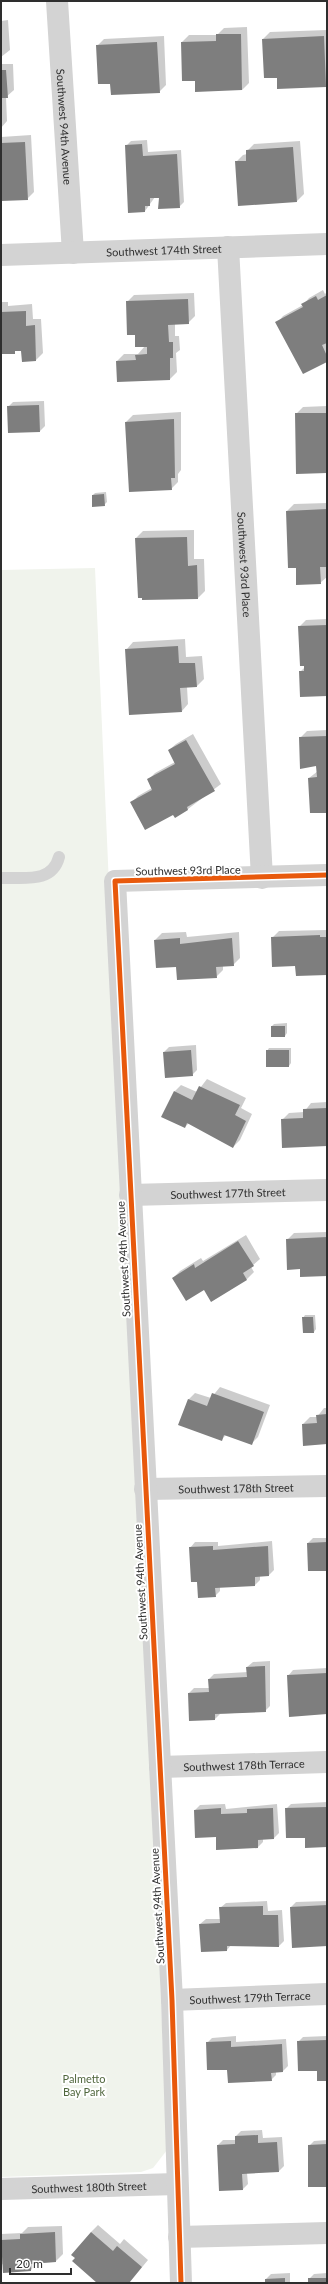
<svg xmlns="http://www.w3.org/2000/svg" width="328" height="2284" font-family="Lato,sans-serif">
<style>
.green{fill:#f0f3ec}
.shadow{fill:#0003}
.building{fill:#7e7e7e}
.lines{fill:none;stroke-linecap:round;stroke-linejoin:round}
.service{stroke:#d3d3d3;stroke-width:12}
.minor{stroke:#d3d3d3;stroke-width:22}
.cycleway-casing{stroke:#fff;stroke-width:8}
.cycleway{stroke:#e8590c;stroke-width:5}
.labels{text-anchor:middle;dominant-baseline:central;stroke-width:4;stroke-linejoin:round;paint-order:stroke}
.street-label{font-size:11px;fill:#2e2e2e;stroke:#fff}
.park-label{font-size:11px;fill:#51673e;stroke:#fff}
</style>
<rect width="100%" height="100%" fill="#fff"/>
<path class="green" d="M95,568L129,1338L154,1825L167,2150L153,2168L141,2172L1,2177V570Z"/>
<path class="shadow" d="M8,20L10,50L1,57V21Z
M247,27L249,83L242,90H196V80L182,42L189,35H217L224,28Z
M327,30L326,86L277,77L263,39L270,32Z
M164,36L166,85L159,92L111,83L97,46L104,39Z
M1,64H13L14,90L6,97L7,121L1,128Z
M31,135L34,192L27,199L1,200V137Z
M147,140L148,152L181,150L184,202L179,207L160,197H155L145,211L126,146L131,141Z
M300,141L304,194L297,201L236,162L243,155L247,154V151L254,144Z
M323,290L325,294L327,292V361L277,323L283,316L303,305L309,298Z
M194,293L195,316L188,323L175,324V336H179L180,350L176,353L177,372L170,379L117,361L124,354H138L145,346L136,334L127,302L134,295Z
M1,302H8V306L32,304L33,319H41L43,353L36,360L22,350L1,353Z
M44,401L45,426L40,431L8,407L13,402Z
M327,406V472L296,414L303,407Z
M181,412V470L178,474V482L171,489L126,422L133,415Z
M106,492L107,502L104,505L93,495L95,493Z
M327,503V577L320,583L287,511L294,504Z
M194,530V559H204L205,591L198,598L136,538L143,531Z
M327,619V695L300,672L305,667L299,627L306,620Z
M185,639L186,657L202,656L204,679L197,686L187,687L188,704L182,711L127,649L133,642Z
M327,730V812L309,778L318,771L317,765L300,738L307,731Z
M193,734L221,784L188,809L175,816L173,814L131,803L138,796L152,788L148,780L155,773L175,762L169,750L176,744Z
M327,930V974L296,965L272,938L279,931Z
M186,932L187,937L239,932L240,958L233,965L223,966V970L216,977L177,966L157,967L155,940L162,933Z
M287,1023V1033L285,1036L272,1026L274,1024Z
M196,1045L197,1070L192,1075L164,1052L169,1047Z
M269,1048H291V1063L289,1066L267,1051Z
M207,1079L246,1098L241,1108L252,1114L240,1140L233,1147L189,1123L185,1127L175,1091L181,1085L197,1092Z
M327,1102V1144L282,1120L289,1113L304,1112L311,1103Z
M327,1232V1275L300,1268L287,1240L294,1233Z
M246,1235L260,1259L251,1267L254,1272L247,1279L212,1301L205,1289L173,1278L180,1271L201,1258L203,1261Z
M305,1315H315L316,1329L314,1332L303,1318Z
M220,1387L270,1405L258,1437L251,1444L226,1435L222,1439L188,1400L195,1393L211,1398Z
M324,1408H327V1443L303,1424L310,1417H317Z
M313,1538H327V1570L308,1543Z
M272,1541L274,1570L269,1575L260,1576V1580L255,1585L220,1587V1591L215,1596L198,1581L190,1548L195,1542H218V1546Z
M270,1661V1706L265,1711L220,1714L215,1719L189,1693L194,1688H210L209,1679L214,1674L248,1672L247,1667L253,1662Z
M327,1668V1713L288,1676L293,1670Z
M327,1802V1846L306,1837L286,1809L291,1804Z
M225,1804L226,1809L277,1804L279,1833L274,1838H263V1842L258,1847L217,1836L195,1810L200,1805Z
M267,1901L268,1911L282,1910L284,1941L279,1946L231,1945L227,1950L200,1924L206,1919H221L220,1908L226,1903Z
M327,1901V1945L291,1907L296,1902Z
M236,2036V2042L286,2039L288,2066L283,2071L276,2072V2075L271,2080L228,2068L207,2043L212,2038Z
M327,2036V2080L298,2042L303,2037Z
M262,2130L263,2138L282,2137L284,2166L279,2171L247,2173L248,2184L243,2189L218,2145L223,2140H236V2136L241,2131Z
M327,2140V2186L309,2146L314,2141Z
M98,2225L120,2244L124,2239L148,2260L129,2283H99L91,2232Z
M62,2226L63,2254L56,2261L38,2262L31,2270L1,2264V2234L22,2233L28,2227Z
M290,2273V2283H266V2279L271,2274Z
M327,2273V2283H309V2279L314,2274Z"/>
<path class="building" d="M216,34H241L242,90L195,92V81H182L181,42L216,41Z
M324,36L326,87L277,89V78H264L262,39Z
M157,42L160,93L111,95L110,84H98L96,45Z
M1,70H6L8,98H1Z
M25,142L28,200L1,201V143Z
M142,144L143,156L177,154L180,208L158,209L159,198H150V206H145V212L128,213L125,145Z
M293,147L297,202L238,206L235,161H246V150Z
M327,295V343L322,345L327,356V362L303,374L275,322L303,307L301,304L316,296L318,300Z
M188,299L189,324L168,325L169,342H173V358H170V380L117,382L116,361L136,360L135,355L147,354V347H135V335H127L126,301Z
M26,311V326L35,325L36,361L22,362L21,351H15V354H1V312Z
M39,405L40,432L8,433L7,406Z
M295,413H327V473L296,474Z
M174,419L175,478H171L172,490L129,492L125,422Z
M104,494L105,506L92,507V495Z
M327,509V567H320L321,584L296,585V568H288L286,511Z
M187,537L188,566L197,565L198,599L142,600V598H138L135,538Z
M327,625V696L300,697L299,671H304V666H300L298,626Z
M178,646L179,663H195L197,687L180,688L182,712L129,715L125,649Z
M327,736V813H310L308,778L317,777L316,766L300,769L299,737Z
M186,740L215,791L187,807L188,810L175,818L173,815L145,830L130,802L152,790L147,779L175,764L168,750Z
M320,935V937H327V975L296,976L295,966L272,967L271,937Z
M180,938V944L232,938L234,966L216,967L217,978L177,980L176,967L156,968L154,940Z
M271,1026H285V1037H271Z
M191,1050L193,1076L165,1078L163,1052Z
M266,1050H289V1067H266Z
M199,1086L240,1105L235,1115L246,1121L233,1148L187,1123L185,1128L161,1117L174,1091L192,1100Z
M327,1108V1146L282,1148L281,1119L303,1118V1109Z
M327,1237V1276L300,1277V1269L287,1270L286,1239Z
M238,1241L254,1266L243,1273L247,1280L211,1302L204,1290L186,1301L172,1278L194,1264L195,1268Z
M302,1317H313L314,1333H303Z
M212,1393L264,1412L252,1445L224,1435L222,1441L178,1425L188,1399L207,1406Z
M327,1414V1444L303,1446L302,1424L317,1423L316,1415Z
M327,1542V1571H308L307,1543Z
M213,1546V1550L268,1546L269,1576L255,1577V1586L215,1588L216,1597L198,1598L197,1582H191L189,1547Z
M265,1666L266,1712L215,1714V1720L189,1721L188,1693L209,1692L208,1679L247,1677L246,1667Z
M327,1673V1714L289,1717L287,1675Z
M327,1807V1847L305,1848V1838H286L285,1808Z
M221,1808V1814L247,1813V1809L273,1808L274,1839L258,1840V1848L216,1850V1837L195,1838L194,1810Z
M327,1905V1946L292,1948L290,1907Z
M263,1906V1915H278L279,1947L227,1946V1951L201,1952L199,1924L220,1923L219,1907Z
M327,2040V2081H317V2071H298L297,2041Z
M231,2041V2047L282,2044L283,2072L271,2073L272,2081L228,2083L227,2070H207L206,2042Z
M258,2135V2143L277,2142L279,2172L242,2174L243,2190L219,2191L217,2145L235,2144V2136Z
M327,2144V2187H308V2145Z
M55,2232L56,2262L31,2264V2271L3,2273L1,2240L20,2239V2234Z
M91,2232L113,2251L117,2246L142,2267L129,2283H97L72,2261L75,2258L71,2255Z
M285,2278V2283H265V2279Z
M308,2278H327V2283H308Z"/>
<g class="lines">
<path class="service" d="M1,878C23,877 52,884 59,857"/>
<g class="minor">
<path id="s1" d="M57,1L73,253"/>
<path id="s2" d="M228,247L262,878"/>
<path id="s3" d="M1,255L327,244"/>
<path id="s4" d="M130,1195L327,1190"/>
<path id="s5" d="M145,1489L327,1486"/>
<path id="s6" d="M160,1767L327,1762"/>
<path id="s7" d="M172,2000L327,1994"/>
<path id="s8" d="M1,2189L177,2184"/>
<path d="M179,2237L327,2233"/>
<path d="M181,2283L172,2000L115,881L327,875"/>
</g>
<defs>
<path id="cycleway" d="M181,2283L172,2000L115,881L327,875"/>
</defs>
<use href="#cycleway" class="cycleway-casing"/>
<use href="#cycleway" class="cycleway"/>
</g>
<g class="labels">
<g class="street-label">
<text stroke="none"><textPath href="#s1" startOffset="126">Southwest 94th Avenue</textPath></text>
<text stroke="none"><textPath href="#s3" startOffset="163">Southwest 174th Street</textPath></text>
<text stroke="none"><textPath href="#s2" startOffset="318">Southwest 93rd Place</textPath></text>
<text transform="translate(188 870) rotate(-1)">Southwest 93rd Place</text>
<text stroke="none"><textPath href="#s4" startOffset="98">Southwest 177th Street</textPath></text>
<text transform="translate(123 1259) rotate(-93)">Southwest 94th Avenue</text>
<text stroke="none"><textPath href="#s5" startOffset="91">Southwest 178th Street</textPath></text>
<text transform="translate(140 1582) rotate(-93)">Southwest 94th Avenue</text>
<text stroke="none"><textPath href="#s6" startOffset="84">Southwest 178th Terrace</textPath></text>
<text transform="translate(157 1906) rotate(-93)">Southwest 94th Avenue</text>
<text stroke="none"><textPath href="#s7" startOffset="78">Southwest 179th Terrace</textPath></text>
<text stroke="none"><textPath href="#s8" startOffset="88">Southwest 180th Street</textPath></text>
</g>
<g class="park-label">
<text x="84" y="2078">Palmetto<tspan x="84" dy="13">Bay Park</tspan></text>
</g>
</g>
<rect width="328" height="2284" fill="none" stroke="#2e2e2e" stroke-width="4"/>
<path d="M10 2268v6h61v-6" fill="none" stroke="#2e2e2e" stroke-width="2"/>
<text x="16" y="2268" font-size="12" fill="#2e2e2e" stroke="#ffffff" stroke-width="3" paint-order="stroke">20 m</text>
</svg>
